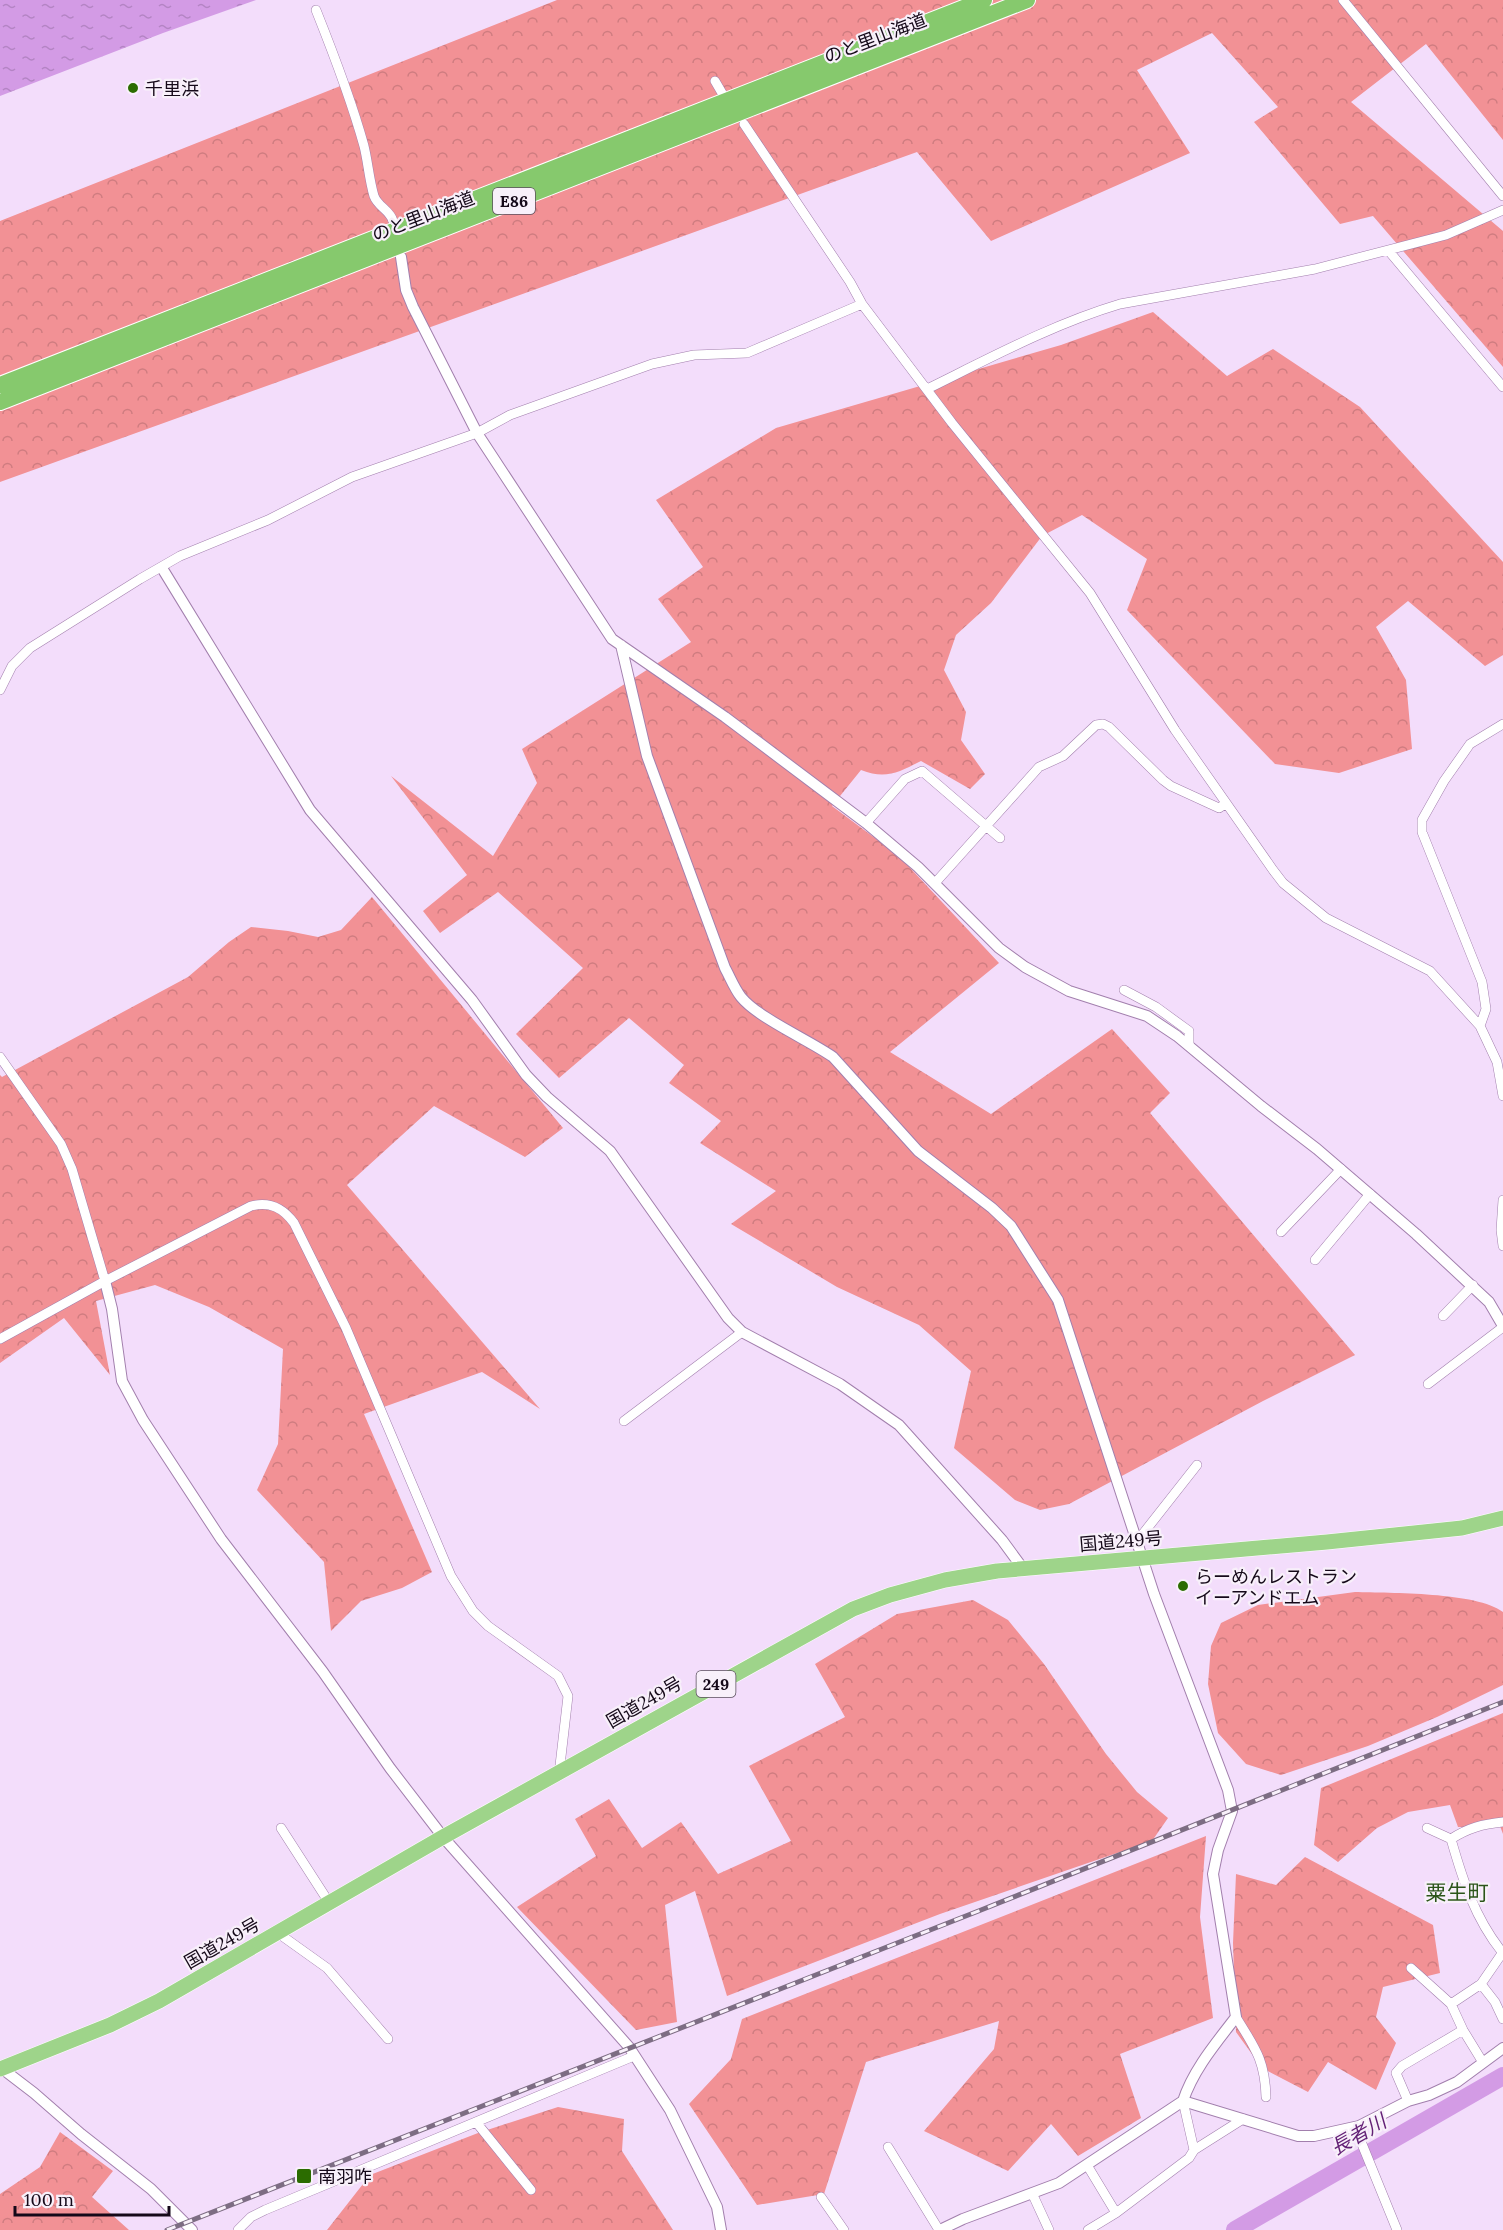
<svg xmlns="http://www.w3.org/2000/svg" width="1503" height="2230" font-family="Lora,'Noto Sans JP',serif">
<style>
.forest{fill:url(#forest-crowns)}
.water{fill:url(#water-ripples)}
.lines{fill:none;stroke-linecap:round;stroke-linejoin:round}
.river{stroke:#d39be5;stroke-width:18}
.minor-casing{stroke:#a27fad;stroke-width:10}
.tertiary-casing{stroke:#a27fad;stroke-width:12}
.trunk-casing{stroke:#fff;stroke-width:16}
.motorway-casing{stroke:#fff;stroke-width:18}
.minor{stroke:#fff;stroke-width:9}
.tertiary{stroke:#fff;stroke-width:10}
.trunk{stroke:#9ed48a;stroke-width:15}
.motorway{stroke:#86c96d;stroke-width:16}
.rail-casing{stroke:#7d6d83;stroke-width:5}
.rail{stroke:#f8f0fa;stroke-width:3;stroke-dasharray:9;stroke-linecap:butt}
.poi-dot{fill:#2b6c00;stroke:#f8f0fa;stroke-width:2}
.labels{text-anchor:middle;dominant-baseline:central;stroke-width:4.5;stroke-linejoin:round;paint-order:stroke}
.shield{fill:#f8f0fa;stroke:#594e5c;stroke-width:1.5}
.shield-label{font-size:16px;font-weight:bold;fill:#150919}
.street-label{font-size:18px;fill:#150919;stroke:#f8f0fa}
.poi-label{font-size:18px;fill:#150919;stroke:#f8f0fa;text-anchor:start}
.water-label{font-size:20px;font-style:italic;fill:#621f75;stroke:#f8f0fa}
.quarter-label{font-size:21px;fill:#2c551a;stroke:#f8f0fa}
</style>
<defs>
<pattern id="forest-crowns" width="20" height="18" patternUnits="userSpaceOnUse" patternTransform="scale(1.5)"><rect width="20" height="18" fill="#f29195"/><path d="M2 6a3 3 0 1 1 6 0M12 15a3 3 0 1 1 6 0" fill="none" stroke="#cf7c80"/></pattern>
<pattern id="water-ripples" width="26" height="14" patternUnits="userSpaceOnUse" patternTransform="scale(1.5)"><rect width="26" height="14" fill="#d39be5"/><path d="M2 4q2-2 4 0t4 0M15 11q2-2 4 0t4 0" fill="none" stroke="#b484c4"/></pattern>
</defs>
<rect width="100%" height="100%" fill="#f3ddfb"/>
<path class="forest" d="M557,0H1503V140L1426,44L1351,102L1503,231V367L1373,216L1340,224L1254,122L1278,107L1212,33L1137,70L1190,153L991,241L917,152L0,482V221Z
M1153,312L1227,376L1273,349L1360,407L1503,562V655L1485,666L1408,601L1376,627L1406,680L1412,749L1339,773L1275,764L1127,610L1147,559L1082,515L1042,536L991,603L956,635L944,670L966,712L961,740L985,774L970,789L921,761C899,772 886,780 861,770L832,806L899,856L999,963L890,1052L991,1114L1112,1029L1170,1093L1150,1113L1355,1355L1263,1401L1069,1504L1040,1510L1015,1500L954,1448L971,1371L919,1325L837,1287L731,1224L776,1191L700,1143L721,1121L669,1083L684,1065L629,1018L559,1078L516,1034L583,968L498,892L440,933L423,911L467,875L391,776L493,856L537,783L522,749L691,642L658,599L703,567L656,500L776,428L1061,345Z
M372,897L563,1128L525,1157L434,1106L347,1185L540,1409L482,1372L364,1414L432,1572L402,1588L361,1601L331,1631L324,1562L257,1490L278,1444L283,1349L209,1307L155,1285L96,1301L110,1375L64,1318L0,1363V1075L2,1077L188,977L229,942L251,927L288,931L318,937L341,930Z
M1355,1592C1390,1593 1477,1592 1503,1612V1685L1437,1717L1368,1746L1281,1775L1246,1764L1218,1733L1208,1684L1211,1646L1221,1623L1258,1605Z
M973,1600L1008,1620L1044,1664L1106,1754L1137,1792L1168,1818L1152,1841L940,1914L727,1996L695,1891L665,1905L677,2022L636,2030L517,1907L596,1856L575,1819L609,1799L642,1848L681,1822L718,1874L791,1841L749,1766L845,1717L815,1664L897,1614Z
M1503,1713V1834L1500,1826L1458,1827L1450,1805L1408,1812L1377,1828L1338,1862L1314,1845L1321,1788Z
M1206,1836L1200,1917L1213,2018L1120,2054L1141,2118L1078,2156L1051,2124L1008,2171L924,2131L994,2049L999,2021L866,2062L824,2194L757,2205L689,2104L731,2059L742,2019Z
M1305,1857L1433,1925L1440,1973L1383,1987L1376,2017L1396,2043L1376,2090L1328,2062L1308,2092L1262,2068L1236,2032L1233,1943L1236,1874L1276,1885Z
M558,2107L624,2119L622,2151L673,2230H327L370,2175L478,2133Z
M60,2132L113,2171L92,2197L129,2230H0V2194L40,2167Z"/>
<path class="water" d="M0,0H256L163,33L0,96Z"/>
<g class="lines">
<path class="river" d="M1235,2230L1503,2076"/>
<defs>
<path id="minor" d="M1343,0L1503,196
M316,10C334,55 351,99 364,146C368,162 369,179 374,196C378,207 390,210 393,221
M715,81L722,93
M744,124L850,282L862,304L952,423L1090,593L1175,730L1273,870L1283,883L1326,918L1430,971L1480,1026L1497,1062L1503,1096
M1388,250L1503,387
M927,389C990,358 1053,324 1120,304L1315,269L1446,235L1503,210
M0,690L12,666L30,648L140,579L180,556L268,520L352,477L477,433L510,415L652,364L694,355L747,353L862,304
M866,823L905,779L922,771L1000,838
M935,883L1039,767L1063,756L1096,725L1103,724L1109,727L1163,780L1171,786L1219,808L1225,804
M1124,990L1156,1007L1189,1031V1046
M1480,1026L1486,1009L1482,982L1422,832V820L1444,781L1470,744L1503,724
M0,1057L61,1144L72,1169L105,1281
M1503,1200L1501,1230L1503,1246
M1281,1232L1341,1169
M1315,1260L1370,1194
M1443,1316L1473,1285
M0,1339L105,1281L251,1206C270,1201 283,1208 294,1223L346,1328L451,1576L473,1611L488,1626L558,1676L568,1696L559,1774
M1428,1384L1503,1327
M624,1421L742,1332
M1138,1540L1197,1465
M281,1828L330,1904
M1427,1828L1451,1839C1463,1881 1475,1918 1502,1952
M1451,1839C1468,1828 1483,1824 1503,1822
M278,1933L327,1968L388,2039
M1411,1968L1451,2004L1463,2030L1482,2061
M1481,1984L1495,2002L1503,2019
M1451,2004L1481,1984L1503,1952
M1236,2017C1255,2048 1265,2060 1266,2097
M1183,2101L1194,2150
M1408,2101L1396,2073L1402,2066L1463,2030
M476,2122L531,2190
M1359,2126L1362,2144L1397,2230
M888,2147L939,2230
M1087,2165L1116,2213
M1032,2193L1049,2230
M821,2197L844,2230
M238,2230L251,2217L265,2210L634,2056
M1088,2230L1116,2213L1189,2158L1194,2150L1243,2119"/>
<path id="tertiary" d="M401,257L406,290L413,307L477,433L612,639L725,717L866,823L918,867L999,948L1025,967L1069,991L1147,1016L1177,1036L1261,1106L1317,1149L1416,1234L1489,1302L1503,1326
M162,568L310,810L472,1000L526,1075L547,1097L610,1151L728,1318L742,1332L840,1384L899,1425L1002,1540L1024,1570
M621,645L647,756L725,968C730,977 734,988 741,997C758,1018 809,1040 833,1057L918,1151L992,1208L1011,1226L1058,1300L1154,1594L1228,1790L1232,1811L1218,1850L1213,1874L1236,2017C1216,2043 1193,2070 1183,2101L1059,2183L963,2219L940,2230
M105,1281L112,1309L122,1381L143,1420L221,1539L323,1672L390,1768L443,1837L629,2047L670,2110L717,2207L721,2230
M0,2067L34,2093L81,2134L151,2189L192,2230
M1183,2101L1298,2136H1314L1359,2126L1408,2101L1429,2095L1457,2082L1503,2048"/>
<path id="trunk" d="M0,2069L110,2025L159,2001L443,1837L853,1609L890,1595L945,1580L997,1571L1327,1542L1462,1528L1503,1518"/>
<path id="motorway" d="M0,385L984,0
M0,402L1027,0"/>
</defs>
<use href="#minor" class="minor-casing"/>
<use href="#tertiary" class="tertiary-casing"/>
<use href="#trunk" class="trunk-casing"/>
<use href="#motorway" class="motorway-casing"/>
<use href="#minor" class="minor"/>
<use href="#tertiary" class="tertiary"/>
<use href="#trunk" class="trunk"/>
<use href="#motorway" class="motorway"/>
<defs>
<path id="rail" d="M167,2230L981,1910L1503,1702"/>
</defs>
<use href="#rail" class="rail-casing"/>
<use href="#rail" class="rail"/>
</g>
<g class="poi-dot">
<circle cx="133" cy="88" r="6"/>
<circle cx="1183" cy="1586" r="6"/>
<rect x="296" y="2168" width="16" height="16" rx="3"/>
</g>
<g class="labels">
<g class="shield">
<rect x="493" y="188" width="42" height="26" rx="4.5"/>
<rect x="696.5" y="1671" width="39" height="26" rx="4.5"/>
</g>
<g class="shield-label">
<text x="514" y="201">E86</text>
<text x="716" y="1684">249</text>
</g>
<g class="street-label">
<text transform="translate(875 38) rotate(-21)">のと里山海道</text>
<text transform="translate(423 216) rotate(-21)">のと里山海道</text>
<text transform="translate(1121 1541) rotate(-5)">国道249号</text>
<text transform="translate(644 1702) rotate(-30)">国道249号</text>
<text transform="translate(222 1943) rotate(-30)">国道249号</text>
</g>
<g class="poi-label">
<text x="145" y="88">千里浜</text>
<text x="1195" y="1576">らーめんレストラン<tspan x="1195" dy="21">イーアンドエム</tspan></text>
<text x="318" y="2176">南羽咋</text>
</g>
<g class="water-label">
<text transform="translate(1358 2134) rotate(-30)">長者川</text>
</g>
<g class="quarter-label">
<text x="1457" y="1892">粟生町</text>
</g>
</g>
<path d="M15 2206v9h154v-9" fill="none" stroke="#150919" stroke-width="3"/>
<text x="24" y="2206" font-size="18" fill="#150919" stroke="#f8f0fa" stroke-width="4.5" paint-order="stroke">100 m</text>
</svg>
